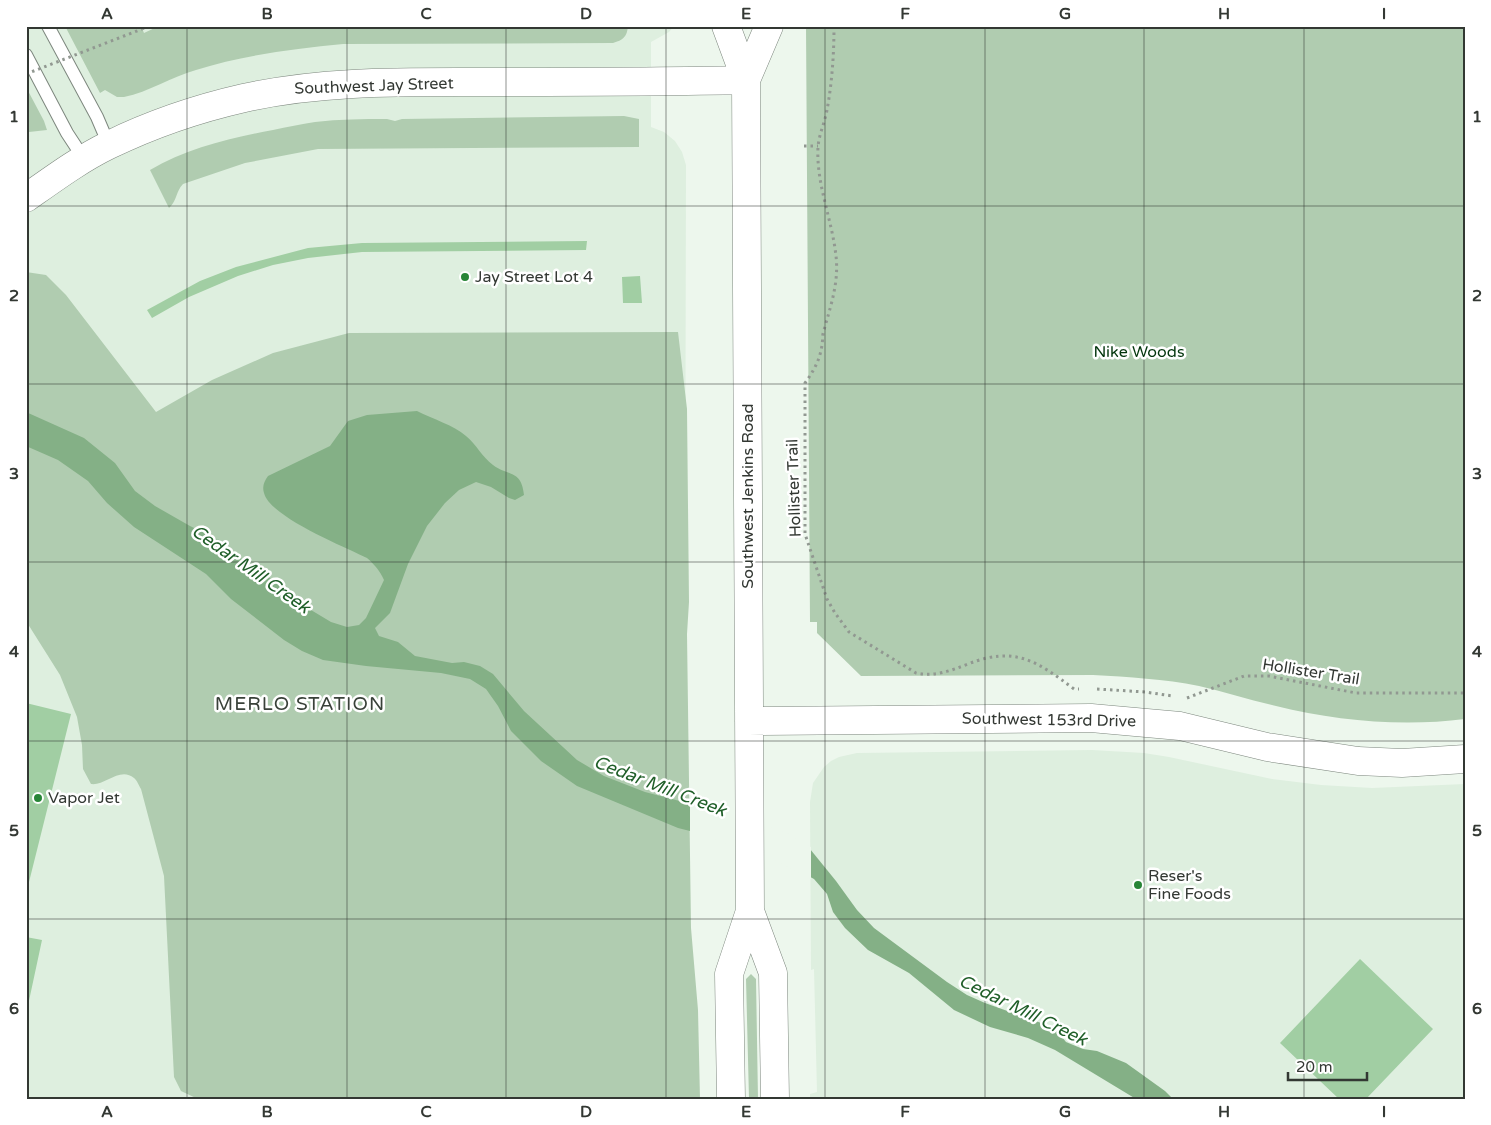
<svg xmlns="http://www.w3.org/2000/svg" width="1491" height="1125" font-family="'Varela Round',sans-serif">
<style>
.built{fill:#deefdf}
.green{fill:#b0ccb0}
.water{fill:#84b086}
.pier{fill:#edf7ed}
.building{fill:#a1cea3}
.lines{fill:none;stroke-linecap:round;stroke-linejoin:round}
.lane-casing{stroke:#7d877e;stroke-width:14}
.secondary-casing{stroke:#7d877e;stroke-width:29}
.path{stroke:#919891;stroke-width:3;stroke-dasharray:2.5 4;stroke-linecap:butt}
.lane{stroke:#fff;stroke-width:12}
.secondary{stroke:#fff;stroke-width:28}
.path-bridge{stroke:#919891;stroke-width:3;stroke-dasharray:2.5 4;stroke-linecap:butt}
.grid{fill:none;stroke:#333833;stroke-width:1;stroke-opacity:0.55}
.poi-dot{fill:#288537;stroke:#fff;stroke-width:2}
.labels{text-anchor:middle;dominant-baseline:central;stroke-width:5;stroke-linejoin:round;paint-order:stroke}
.street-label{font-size:16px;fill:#333833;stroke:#fff}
.poi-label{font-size:16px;fill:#333833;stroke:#fff;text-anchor:start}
.park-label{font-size:16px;fill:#02350c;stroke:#fff}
.water-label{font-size:18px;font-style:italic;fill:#205f29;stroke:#fff}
.quarter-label{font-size:19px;letter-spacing:1px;fill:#394139;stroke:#fff}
.neatline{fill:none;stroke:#333833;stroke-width:2}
.grid-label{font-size:16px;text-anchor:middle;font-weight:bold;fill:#333833}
</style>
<rect width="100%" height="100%" fill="#edf7ed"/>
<path class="built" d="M26,26H674L669,32L651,42V127L664,132L675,141L682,152L686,165L685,625L693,1099H26Z
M1092,750L1144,753L1169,757L1272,779L1321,785L1372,788L1465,784V1099H810V1094L817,1092L814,969L811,970L810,802L813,783L824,767L831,761L839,757L857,753Z"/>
<path class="green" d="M65,26H141L144,33L159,26H628C627,37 623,40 613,43L343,44C293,49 243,55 196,70C171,77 149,92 124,97H117L105,90L100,93Z
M806,26H1465V719C1403,727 1336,721 1276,706C1250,700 1225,692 1199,686C1164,679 1129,677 1093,675L861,676L817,633V622H810Z
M26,87L44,121L47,130L29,132L26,124Z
M624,116L639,119V147L318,149L245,163L183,184C176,191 177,201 169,208L150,170C187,148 231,138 273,130C287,127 301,124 315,122C339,119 363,119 387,119L395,121L402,119Z
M26,272L46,275L66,295L156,412L212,380L273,353L349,333L678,332L687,409L689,602L687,634L691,928L698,1010L700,1099H198L181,1091L174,1077L164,876L141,789C139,786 137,780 134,778C120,766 105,786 91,784L83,769L82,745L77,717L60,675L26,621Z
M751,974L756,979L758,1099H749L746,979Z"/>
<path class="water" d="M417,411C433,419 453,425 466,436C477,445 482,457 493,465C509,477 521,469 524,495L515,500L509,498L491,487L476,482L459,490L445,503L427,526L408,564L390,613L375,628L379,636L398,642L415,656L452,663L464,662L480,666L493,674L524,711L577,760L604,776L645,792L722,812L810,849L836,881L857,910L874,928L947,982L967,995L985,1003L1044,1024L1058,1032L1066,1042L1083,1049L1097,1051L1126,1063L1165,1091L1173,1099H1136L1055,1050L1028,1038L990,1027L954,1010L909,973L868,950L845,928L833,912L827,894L814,879L775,858L714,837L678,828L577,786L541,761L511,731L498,706L486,689L470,679L441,673L366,666L323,660L302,651L284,640L231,599L206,574L134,527L107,503L88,481L58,460L26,446V412L84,438L115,463L135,491L155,506L190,526L221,541L242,559L270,578L306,607L331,622L347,627L359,625L366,618L384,580C380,571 375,565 367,558C345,547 270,517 264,493C262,486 264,482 268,476L330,446L348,421L367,415Z"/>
<path class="pier" d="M690,802L723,810L785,832L811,847V879L774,860L714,839L690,833Z"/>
<path class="building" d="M587,241L586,250L362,252L308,258L273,265L238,276L189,297L152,318L147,310L200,281L236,267L308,248L362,243Z
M640,276L642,303H623L622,277Z
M26,703L71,714L29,882L26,881Z
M26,937L42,940L27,1010L26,1009Z
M1360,959L1433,1029L1366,1099H1339L1280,1043Z"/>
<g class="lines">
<defs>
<path id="lane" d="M48,26L97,117L109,145
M26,55L67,133L84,159"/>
<path id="secondary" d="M726,26L746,80L769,26
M26,198C53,179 80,159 109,145C150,125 200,108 244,98C320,81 397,82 474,82C564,82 655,82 746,80L750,911L729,974L731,1099
M749,721L1091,718L1180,726L1267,747L1358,761L1402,763L1465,759
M750,911L773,973L775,1099"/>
</defs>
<use href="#lane" class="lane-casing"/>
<use href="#secondary" class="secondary-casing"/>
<path class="path" d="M834,26C834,54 832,83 827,110C825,122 819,134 818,147C816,184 832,219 836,256C839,282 831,305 824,330C822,335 823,340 822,345C820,360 813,372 805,383V534L827,599L835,613L849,632L916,673C934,677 950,671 968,664C1015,645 1038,662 1074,689H1079
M142,29L147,26
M804,146H818
M1097,689L1145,692L1173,696
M1187,698L1244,676H1269L1356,693H1465
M112,1098L113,1099"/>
<use href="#lane" class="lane"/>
<use href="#secondary" class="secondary"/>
<path class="path-bridge" d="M26,74L142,29"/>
</g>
<path class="grid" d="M187,26V1099M347,26V1099M506,26V1099M666,26V1099M825,26V1099M985,26V1099M1144,26V1099M1304,26V1099M26,206H1465M26,384H1465M26,562H1465M26,741H1465M26,919H1465"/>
<g class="poi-dot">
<circle cx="465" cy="277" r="5"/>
<circle cx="38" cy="798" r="5"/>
<circle cx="1138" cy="885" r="5"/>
</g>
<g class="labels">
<g class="street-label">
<text transform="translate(374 86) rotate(-2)">Southwest Jay Street</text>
<text transform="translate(794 488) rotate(-92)">Hollister Trail</text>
<text transform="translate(748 496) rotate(-90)">Southwest Jenkins Road</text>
<text transform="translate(1311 672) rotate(9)">Hollister Trail</text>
<text transform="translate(1049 720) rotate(1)">Southwest 153rd Drive</text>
</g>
<g class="poi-label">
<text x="475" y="277">Jay Street Lot 4</text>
<text x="48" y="798">Vapor Jet</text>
<text x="1148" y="876">Reser's<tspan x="1148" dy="18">Fine Foods</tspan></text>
</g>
<g class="park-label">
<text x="1139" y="352">Nike Woods</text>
</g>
<g class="water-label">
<text transform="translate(251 569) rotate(35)">Cedar Mill Creek</text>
<text transform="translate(660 786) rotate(21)">Cedar Mill Creek</text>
<text transform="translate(1023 1010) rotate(26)">Cedar Mill Creek</text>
</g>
<g class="quarter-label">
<text x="300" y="704">MERLO STATION</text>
</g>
</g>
<rect width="1491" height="1125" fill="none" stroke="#ffffff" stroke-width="55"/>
<path d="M1288 1072v8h79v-8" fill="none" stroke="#333833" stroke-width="2.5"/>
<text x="1296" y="1072" font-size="15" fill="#333833" stroke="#ffffff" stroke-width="4" paint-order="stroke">20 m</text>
<rect x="28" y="28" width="1436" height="1070" class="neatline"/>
<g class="grid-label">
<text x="107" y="19">A</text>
<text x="267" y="19">B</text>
<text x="426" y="19">C</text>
<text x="586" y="19">D</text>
<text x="746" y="19">E</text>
<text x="905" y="19">F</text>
<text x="1065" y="19">G</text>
<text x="1224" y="19">H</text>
<text x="1384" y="19">I</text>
<text x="14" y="122">1</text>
<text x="1477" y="122">1</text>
<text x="14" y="301">2</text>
<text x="1477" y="301">2</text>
<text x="14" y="479">3</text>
<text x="1477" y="479">3</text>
<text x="14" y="657">4</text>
<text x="1477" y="657">4</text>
<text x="14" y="836">5</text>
<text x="1477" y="836">5</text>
<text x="14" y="1014">6</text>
<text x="1477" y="1014">6</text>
<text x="107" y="1117">A</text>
<text x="267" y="1117">B</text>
<text x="426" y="1117">C</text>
<text x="586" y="1117">D</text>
<text x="746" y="1117">E</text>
<text x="905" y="1117">F</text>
<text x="1065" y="1117">G</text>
<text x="1224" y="1117">H</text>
<text x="1384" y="1117">I</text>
</g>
</svg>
